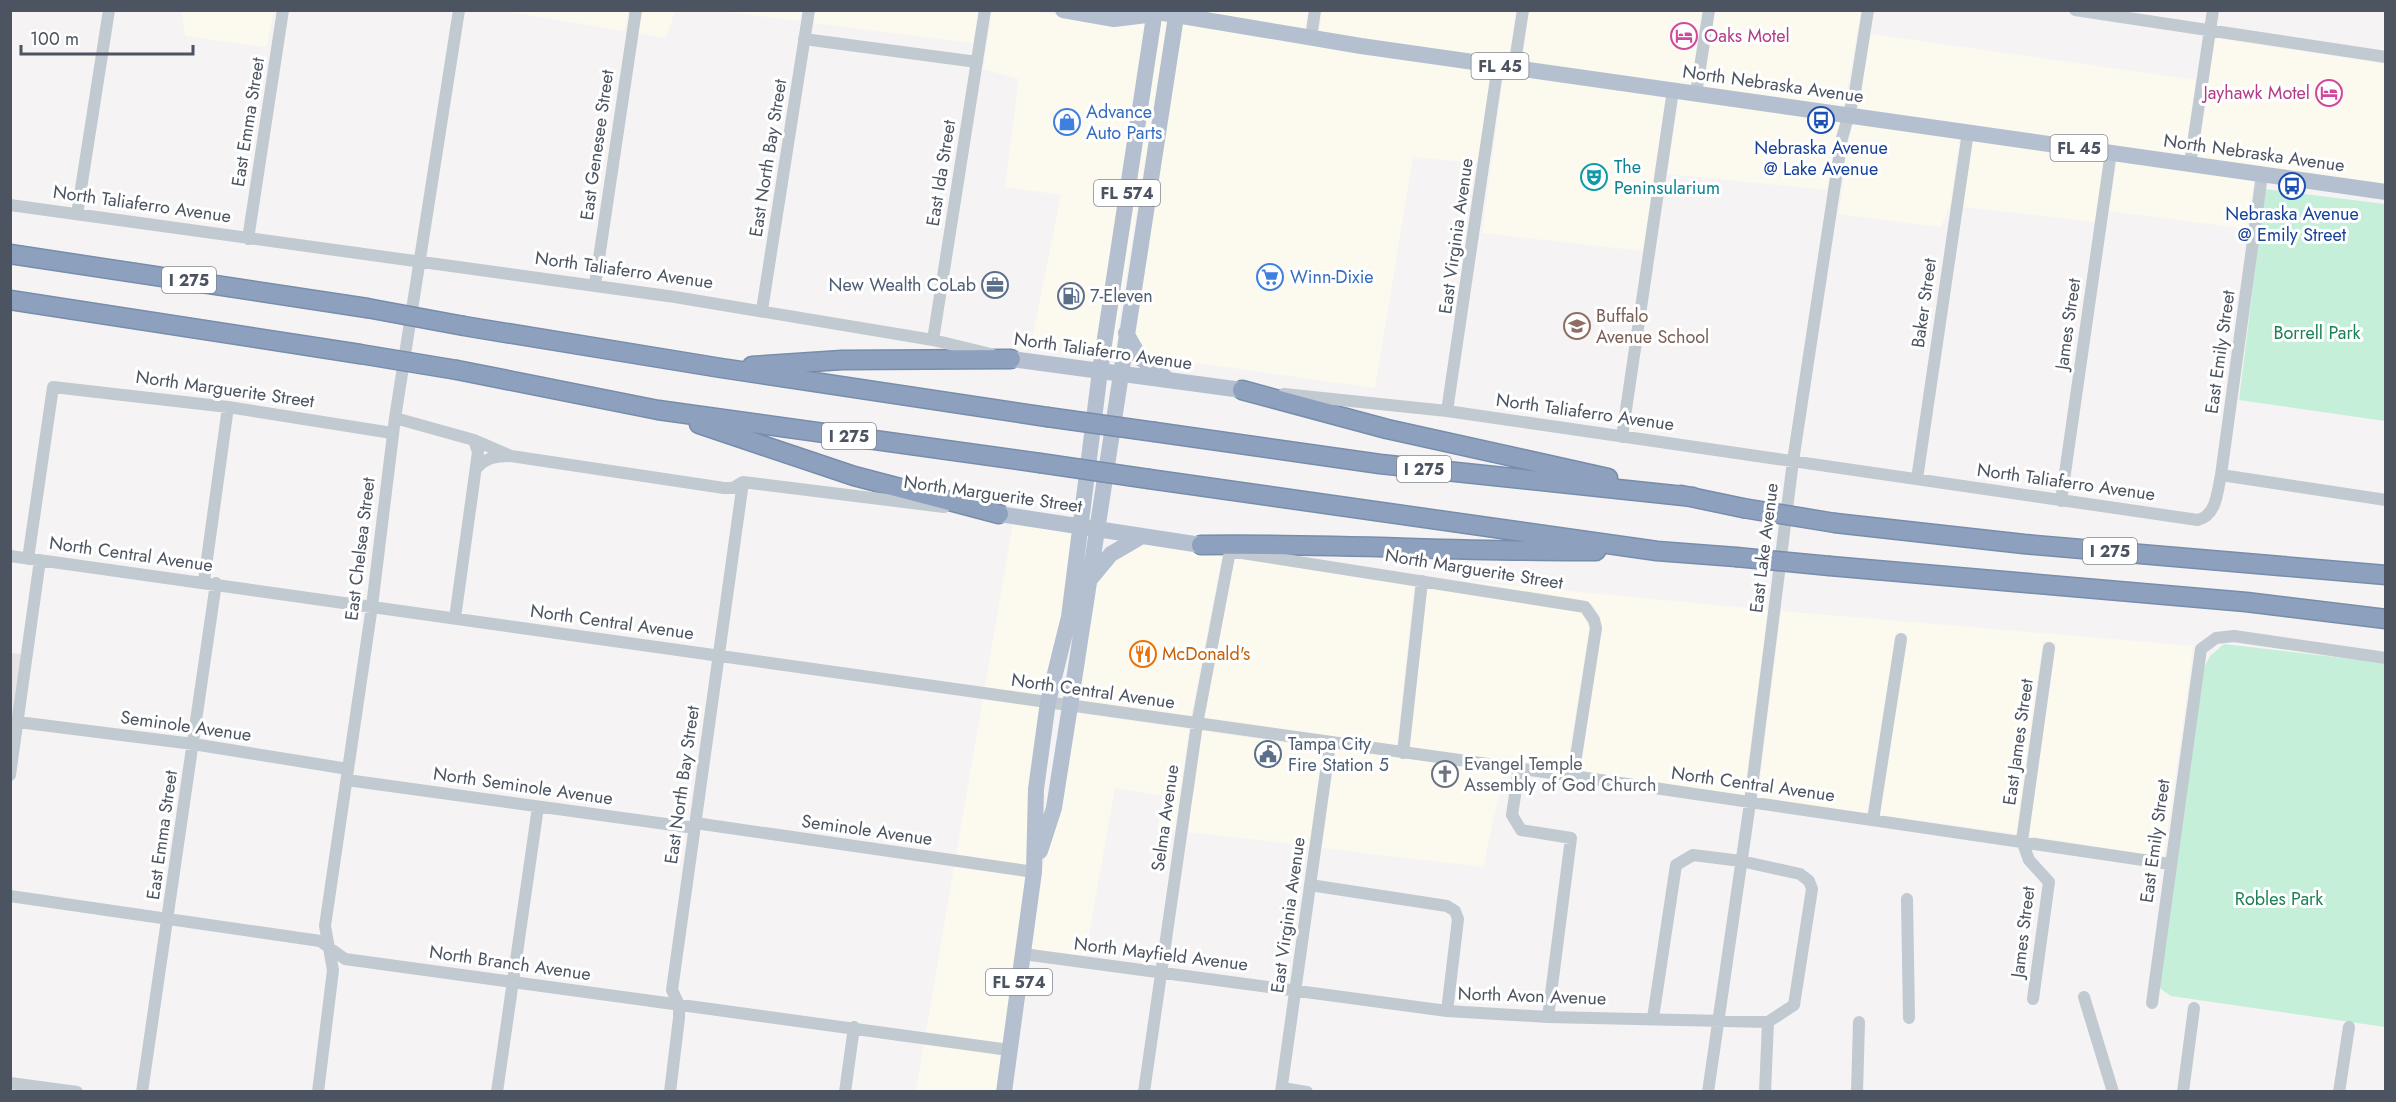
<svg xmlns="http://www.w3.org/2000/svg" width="2396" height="1102" font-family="Jost,sans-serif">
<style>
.commercial{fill:#fcfaef}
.education{fill:#e6e4e5}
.green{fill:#c5efd8}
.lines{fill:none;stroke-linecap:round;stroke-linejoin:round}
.highway-casing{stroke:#788cab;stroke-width:21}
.minor{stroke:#c1c9d1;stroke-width:12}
.major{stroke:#b4c0d0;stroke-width:16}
.highway{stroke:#8da1bf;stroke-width:18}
.highway-bridge-casing{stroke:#788cab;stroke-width:21;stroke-linecap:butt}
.highway-bridge{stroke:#8da1bf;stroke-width:18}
.labels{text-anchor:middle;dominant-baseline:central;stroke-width:6;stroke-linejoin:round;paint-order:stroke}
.shield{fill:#fff;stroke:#818790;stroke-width:1.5}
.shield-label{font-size:16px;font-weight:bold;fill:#4b5460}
.hotel-label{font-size:18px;fill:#b23c85;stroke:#fff;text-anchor:start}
.street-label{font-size:18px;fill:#4b5460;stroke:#fff}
.shop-label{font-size:18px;fill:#366cbe;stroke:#fff;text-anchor:start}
.transit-label{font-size:18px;fill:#164399;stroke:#fff}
.culture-label{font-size:18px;fill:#0d838f;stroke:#fff;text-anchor:start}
.service-label{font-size:18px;fill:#4e5e75;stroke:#fff;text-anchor:start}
.education-label{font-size:18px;fill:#785e54;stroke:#fff;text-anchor:start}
.park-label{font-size:18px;fill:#1c8156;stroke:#fff}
.food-label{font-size:18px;fill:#c56008;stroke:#fff;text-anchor:start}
.worship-label{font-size:18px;fill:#5b616d;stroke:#fff;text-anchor:start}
</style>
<rect width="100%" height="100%" fill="#f5f3f3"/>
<path class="commercial" d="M1183,10L1308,11L1305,31Z
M182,11V10L274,11L266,47L185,36Z
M505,11H628L625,31Z
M642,11H675L666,38L638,33Z
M720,11H802L800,21Z
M815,11V10L978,11L973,43L814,23Z
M992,11H1033L1076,19L1147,21L1096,349L1032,340L1061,195L1005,187L1019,79L983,69Z
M1322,11H1516L1508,61L1319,33Z
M1529,11H1702L1691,86L1522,63Z
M1715,11H1861L1844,108L1704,88Z
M1161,21L1168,22L1117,330L1116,352L1110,351Z
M1181,24L1491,70L1478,163L1413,157L1375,388L1147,356L1132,333Z
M1871,34L2196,80L2185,157L1857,110Z
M2215,38L2385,64V186L2198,159Z
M1504,72L1666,95L1643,251L1482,233Z
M1679,97L1841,119L1827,190L1667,174Z
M1854,121L1960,136L1950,206L1941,227L1839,214L1849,140Z
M1973,138L2104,157L2095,222L1963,207Z
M2117,159L2254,180L2247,229L2109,211Z
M1013,523L1074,531L1063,617L1043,696L985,687Z
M1144,542L1222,556L1191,717L1078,701L1096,582L1116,559Z
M1235,558L1414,586L1397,746L1204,719Z
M1463,581L1768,610L1744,796L1580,771L1602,629L1599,613L1593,605L1579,599Z
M1427,588L1581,612L1584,616L1589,628L1567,769L1410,748Z
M1781,611L2194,646L2191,648L2193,650L2164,857L2029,836L2056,643L2043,641L2016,834L1880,815L1908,635L1896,632L1867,813L1758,798Z
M983,699L1041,707L1028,866L956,855Z
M1076,713L1189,729L1175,830L1158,828L1162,796L1115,788L1085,956L1031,949L1041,874L1060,809Z
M1202,731L1323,748L1309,846L1188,832Z
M1336,749L1504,772L1483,867L1322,848Z
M954,867L1027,877L1004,1043L926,1032Z
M924,1043L1002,1055L997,1091L916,1092Z"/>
<path class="education" d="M11,653L21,654L11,728Z"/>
<path class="green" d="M2265,189L2385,204V421L2239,400Z
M2224,644L2385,663V1027L2171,996L2158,987L2203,670L2210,656Z"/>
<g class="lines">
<defs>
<path id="highway" d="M10,254L367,308
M10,300L360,354
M464,326L721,368L1047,417
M752,366L842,360L1011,359
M457,370L658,410L1040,463
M1242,390L1387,429L1608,478
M699,424L854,476L999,514
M1155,432L1380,464L1693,497
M1149,479L1657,551L1736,557
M1681,495L1743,508
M1835,523L2024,544L2386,575
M1201,545C1333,543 1464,552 1596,551
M1830,566L2246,602L2386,619"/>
</defs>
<use href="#highway" class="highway-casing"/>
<path class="minor" d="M2075,10L2386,57
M1311,38L1315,10
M804,39L977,62
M1514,68L1523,10
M1696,93L1709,10
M2190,164L2213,10
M10,205L675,297L933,340L991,354
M77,214L109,10
M248,239L283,10
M595,285L636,10
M762,310L809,10
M933,340L985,10
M1284,394L1447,411L2198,520C2217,515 2217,492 2221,475L2262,175
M1447,411L1498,65
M395,418L474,440L511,456L724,488H733L743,482L944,507
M1622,437L1673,90
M476,469C485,458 495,456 510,456
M2221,475L2386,500
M1917,479L1968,132
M2061,501L2111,152
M1229,551L1585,607L1594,620L1596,628L1573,776
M10,556L1573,776L2170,864
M28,559L53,387L228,407L392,433
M204,581L228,407
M455,618L478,452L474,440
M18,722L193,744L348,769
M1403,753L1422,581
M1519,769L1512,815L1521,830L1571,838L1548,1017
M10,775L40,560
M347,780L695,828
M1873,820L1901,639
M695,823L1034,872
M1310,885L1447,906L1455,911L1458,919L1447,1011
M10,896L320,941L345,959L1009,1050
M1907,899L1909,1018
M1023,954L1447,1011L1548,1017L1768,1022
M2084,997L2113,1092
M2033,999L2049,882L2029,860L2022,841L2049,648
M2152,1003L2201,649L2216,638L2234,636L2386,658
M1653,1018L1676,865L1693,855L1741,861L1800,874L1809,881L1812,889L1794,1005L1768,1022
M10,1083L77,1092
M1282,1088L1307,1092
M142,1092L216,583
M318,1092L333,970L325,926L372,606L395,418L459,10
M497,1092L538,807
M670,1092L679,1018V1005L672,990L743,482
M845,1092L854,1027
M1144,1092L1197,724L1230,551
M1281,1092L1330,743
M1708,1092L1750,803L1793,461L1842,138L1855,92L1868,10
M1765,1092L1768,1022
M1857,1092L1859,1022
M2183,1092L2194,1008
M2339,1092L2349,1027"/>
<path class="major" d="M1063,10L1114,19L1155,14
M1146,10L1361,46L2386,192
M1126,333L1140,358L1165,377
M1011,359L1242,390
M999,514L1201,545
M1092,577L1111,554L1142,536
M1040,851L1054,808L1070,706L1177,10
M1004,1092L1034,872L1036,789L1048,702L1069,617L1100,371L1155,10"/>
<use href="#highway" class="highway"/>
<defs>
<path id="highway-bridge" d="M367,308L464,326
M360,354L457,370
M1047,417L1155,432
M1040,463L1149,479
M1743,508L1835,523
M1736,557L1830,566"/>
</defs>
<use href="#highway-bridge" class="highway-bridge-casing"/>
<use href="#highway-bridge" class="highway-bridge"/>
</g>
<defs>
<symbol id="hotel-ring" viewBox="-11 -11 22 22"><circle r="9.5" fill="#fff" stroke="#d1479c" stroke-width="1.5"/><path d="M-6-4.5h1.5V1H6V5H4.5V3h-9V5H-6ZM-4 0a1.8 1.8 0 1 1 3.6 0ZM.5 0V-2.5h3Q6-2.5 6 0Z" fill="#d1479c"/></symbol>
<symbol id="bus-ring" viewBox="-11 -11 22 22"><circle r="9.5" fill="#fff" stroke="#1a4fb4" stroke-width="1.5"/><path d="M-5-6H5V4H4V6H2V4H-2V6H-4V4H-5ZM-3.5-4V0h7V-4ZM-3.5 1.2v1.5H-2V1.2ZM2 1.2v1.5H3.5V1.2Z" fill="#1a4fb4"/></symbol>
<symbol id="shop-ring" viewBox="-11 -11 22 22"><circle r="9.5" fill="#fff" stroke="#3f7fe0" stroke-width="1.5"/><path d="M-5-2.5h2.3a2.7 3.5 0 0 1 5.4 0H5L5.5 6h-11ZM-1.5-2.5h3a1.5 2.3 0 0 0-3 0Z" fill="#3f7fe0"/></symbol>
<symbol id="theatre-ring" viewBox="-11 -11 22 22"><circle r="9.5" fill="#fff" stroke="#0f9aa8" stroke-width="1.5"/><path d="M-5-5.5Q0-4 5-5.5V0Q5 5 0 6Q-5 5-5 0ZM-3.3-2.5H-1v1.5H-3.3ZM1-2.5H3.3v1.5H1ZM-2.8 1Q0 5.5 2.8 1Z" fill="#0f9aa8"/></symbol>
<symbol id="supermarket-ring" viewBox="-11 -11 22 22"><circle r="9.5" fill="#fff" stroke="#3f7fe0" stroke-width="1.5"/><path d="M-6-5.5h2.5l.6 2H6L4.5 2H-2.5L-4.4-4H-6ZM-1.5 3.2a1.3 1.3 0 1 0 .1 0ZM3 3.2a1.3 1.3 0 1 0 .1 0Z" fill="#3f7fe0"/></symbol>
<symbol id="office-ring" viewBox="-11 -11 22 22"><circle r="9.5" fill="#fff" stroke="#5c6f8a" stroke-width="1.5"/><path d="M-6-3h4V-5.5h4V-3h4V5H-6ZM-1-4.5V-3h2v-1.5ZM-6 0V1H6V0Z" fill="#5c6f8a"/></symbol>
<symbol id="fuel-ring" viewBox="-11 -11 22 22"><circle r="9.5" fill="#fff" stroke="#5c6f8a" stroke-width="1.5"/><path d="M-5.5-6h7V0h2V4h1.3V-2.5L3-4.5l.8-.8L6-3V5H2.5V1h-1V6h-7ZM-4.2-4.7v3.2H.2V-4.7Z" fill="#5c6f8a"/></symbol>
<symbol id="school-ring" viewBox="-11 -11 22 22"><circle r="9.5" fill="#fff" stroke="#8d6e63" stroke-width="1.5"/><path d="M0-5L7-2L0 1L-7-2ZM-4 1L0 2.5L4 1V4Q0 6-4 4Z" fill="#8d6e63"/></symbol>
<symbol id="restaurant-ring" viewBox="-11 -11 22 22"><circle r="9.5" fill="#fff" stroke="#e8710a" stroke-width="1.5"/><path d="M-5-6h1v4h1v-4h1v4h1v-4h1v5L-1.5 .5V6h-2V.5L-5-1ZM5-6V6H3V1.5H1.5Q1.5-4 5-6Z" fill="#e8710a"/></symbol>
<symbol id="civic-ring" viewBox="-11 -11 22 22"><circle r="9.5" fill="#fff" stroke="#5c6f8a" stroke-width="1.5"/><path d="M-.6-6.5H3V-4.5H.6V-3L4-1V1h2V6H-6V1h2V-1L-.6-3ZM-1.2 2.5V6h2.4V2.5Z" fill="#5c6f8a"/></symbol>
<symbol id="church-ring" viewBox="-11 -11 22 22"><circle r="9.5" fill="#fff" stroke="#6b7280" stroke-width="1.5"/><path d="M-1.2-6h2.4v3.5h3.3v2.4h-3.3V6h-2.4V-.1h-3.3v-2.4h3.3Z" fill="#6b7280"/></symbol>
</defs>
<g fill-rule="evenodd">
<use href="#hotel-ring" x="1669" y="21" width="30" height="30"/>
<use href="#hotel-ring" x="2314" y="78" width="30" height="30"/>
<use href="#bus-ring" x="1806" y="105" width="30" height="30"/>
<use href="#shop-ring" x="1052" y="107" width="30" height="30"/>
<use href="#theatre-ring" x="1579" y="162" width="30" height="30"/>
<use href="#bus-ring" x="2277" y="171" width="30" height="30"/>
<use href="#supermarket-ring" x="1255" y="262" width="30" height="30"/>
<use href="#office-ring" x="980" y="270" width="30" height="30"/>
<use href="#fuel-ring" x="1056" y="281" width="30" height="30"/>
<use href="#school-ring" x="1562" y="311" width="30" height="30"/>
<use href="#restaurant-ring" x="1128" y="639" width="30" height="30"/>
<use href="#civic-ring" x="1253" y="739" width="30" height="30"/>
<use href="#church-ring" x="1430" y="759" width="30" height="30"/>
</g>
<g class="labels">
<g class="shield">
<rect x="1471.5" y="53" width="57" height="26" rx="4.5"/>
<rect x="2050.5" y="135" width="57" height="26" rx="4.5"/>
<rect x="1094" y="180" width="66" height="26" rx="4.5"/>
<rect x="162" y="267" width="54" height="26" rx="4.5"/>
<rect x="822" y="423" width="54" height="26" rx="4.5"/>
<rect x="1397" y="456" width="54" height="26" rx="4.5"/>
<rect x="2083" y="538" width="54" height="26" rx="4.5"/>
<rect x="986" y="969" width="66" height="26" rx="4.5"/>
</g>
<g class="shield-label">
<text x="1500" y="66">FL 45</text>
<text x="2079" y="148">FL 45</text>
<text x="1127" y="193">FL 574</text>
<text x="189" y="280">I 275</text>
<text x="849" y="436">I 275</text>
<text x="1424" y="469">I 275</text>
<text x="2110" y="551">I 275</text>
<text x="1019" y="982">FL 574</text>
</g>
<g class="hotel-label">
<text x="1704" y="36">Oaks Motel</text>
<text x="2310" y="93" text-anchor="end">Jayhawk Motel</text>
</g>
<g class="street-label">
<text transform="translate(1773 84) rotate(8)">North Nebraska Avenue</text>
<text transform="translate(248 122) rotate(-81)">East Emma Street</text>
<text transform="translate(597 145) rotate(-82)">East Genesee Street</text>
<text transform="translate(2254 153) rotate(8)">North Nebraska Avenue</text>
<text transform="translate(768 158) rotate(-81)">East North Bay Street</text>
<text transform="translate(941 173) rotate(-81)">East Ida Street</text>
<text transform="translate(142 204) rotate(8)">North Taliaferro Avenue</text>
<text transform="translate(1456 236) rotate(-82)">East Virginia Avenue</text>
<text transform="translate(624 270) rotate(8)">North Taliaferro Avenue</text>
<text transform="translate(1924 303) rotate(-82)">Baker Street</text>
<text transform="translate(2068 324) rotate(-82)">James Street</text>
<text transform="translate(1103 351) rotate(8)">North Taliaferro Avenue</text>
<text transform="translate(2220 352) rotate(-82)">East Emily Street</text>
<text transform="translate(225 389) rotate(8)">North Marguerite Street</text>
<text transform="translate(1585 412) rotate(8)">North Taliaferro Avenue</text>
<text transform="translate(2066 482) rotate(8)">North Taliaferro Avenue</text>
<text transform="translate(993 494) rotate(8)">North Marguerite Street</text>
<text transform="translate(1764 548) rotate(-83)">East Lake Avenue</text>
<text transform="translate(360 549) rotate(-83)">East Chelsea Street</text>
<text transform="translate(131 554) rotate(8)">North Central Avenue</text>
<text transform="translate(1474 569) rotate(9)">North Marguerite Street</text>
<text transform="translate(612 622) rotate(8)">North Central Avenue</text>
<text transform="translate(1093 691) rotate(8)">North Central Avenue</text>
<text transform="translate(186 726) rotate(8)">Seminole Avenue</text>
<text transform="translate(2018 742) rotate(-82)">East James Street</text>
<text transform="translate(1753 784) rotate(8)">North Central Avenue</text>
<text transform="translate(682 785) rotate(-82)">East North Bay Street</text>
<text transform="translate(523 786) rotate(8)">North Seminole Avenue</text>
<text transform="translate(1165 818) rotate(-82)">Selma Avenue</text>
<text transform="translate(867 830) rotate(8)">Seminole Avenue</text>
<text transform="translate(162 835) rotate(-82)">East Emma Street</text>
<text transform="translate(2155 841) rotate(-82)">East Emily Street</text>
<text transform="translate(1288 915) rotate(-82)">East Virginia Avenue</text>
<text transform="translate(2023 932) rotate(-83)">James Street</text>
<text transform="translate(1161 954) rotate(7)">North Mayfield Avenue</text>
<text transform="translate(510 963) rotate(8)">North Branch Avenue</text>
<text transform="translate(1532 996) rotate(2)">North Avon Avenue</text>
</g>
<g class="shop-label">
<text x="1086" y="112">Advance<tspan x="1086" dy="21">Auto Parts</tspan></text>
<text x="1290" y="277">Winn-Dixie</text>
</g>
<g class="transit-label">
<text x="1821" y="148">Nebraska Avenue<tspan x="1821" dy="21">@ Lake Avenue</tspan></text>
<text x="2292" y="214">Nebraska Avenue<tspan x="2292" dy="21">@ Emily Street</tspan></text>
</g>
<g class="culture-label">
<text x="1614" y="167">The<tspan x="1614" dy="21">Peninsularium</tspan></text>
</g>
<g class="service-label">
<text x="976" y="285" text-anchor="end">New Wealth CoLab</text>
<text x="1090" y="296">7-Eleven</text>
<text x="1288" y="744">Tampa City<tspan x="1288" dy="21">Fire Station 5</tspan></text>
</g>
<g class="education-label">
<text x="1596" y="316">Buffalo<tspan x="1596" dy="21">Avenue School</tspan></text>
</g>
<g class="park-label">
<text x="2317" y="333">Borrell Park</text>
<text x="2279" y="899">Robles Park</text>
</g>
<g class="food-label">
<text x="1162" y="654">McDonald's</text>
</g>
<g class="worship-label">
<text x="1464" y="764">Evangel Temple<tspan x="1464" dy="21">Assembly of God Church</tspan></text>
</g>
</g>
<rect width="2396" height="1102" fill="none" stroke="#4b5460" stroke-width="24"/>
<path d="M21 45v9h172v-9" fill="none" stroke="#4b5460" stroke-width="3"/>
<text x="30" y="45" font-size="18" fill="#4b5460" stroke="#ffffff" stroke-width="4.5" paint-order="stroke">100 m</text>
</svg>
